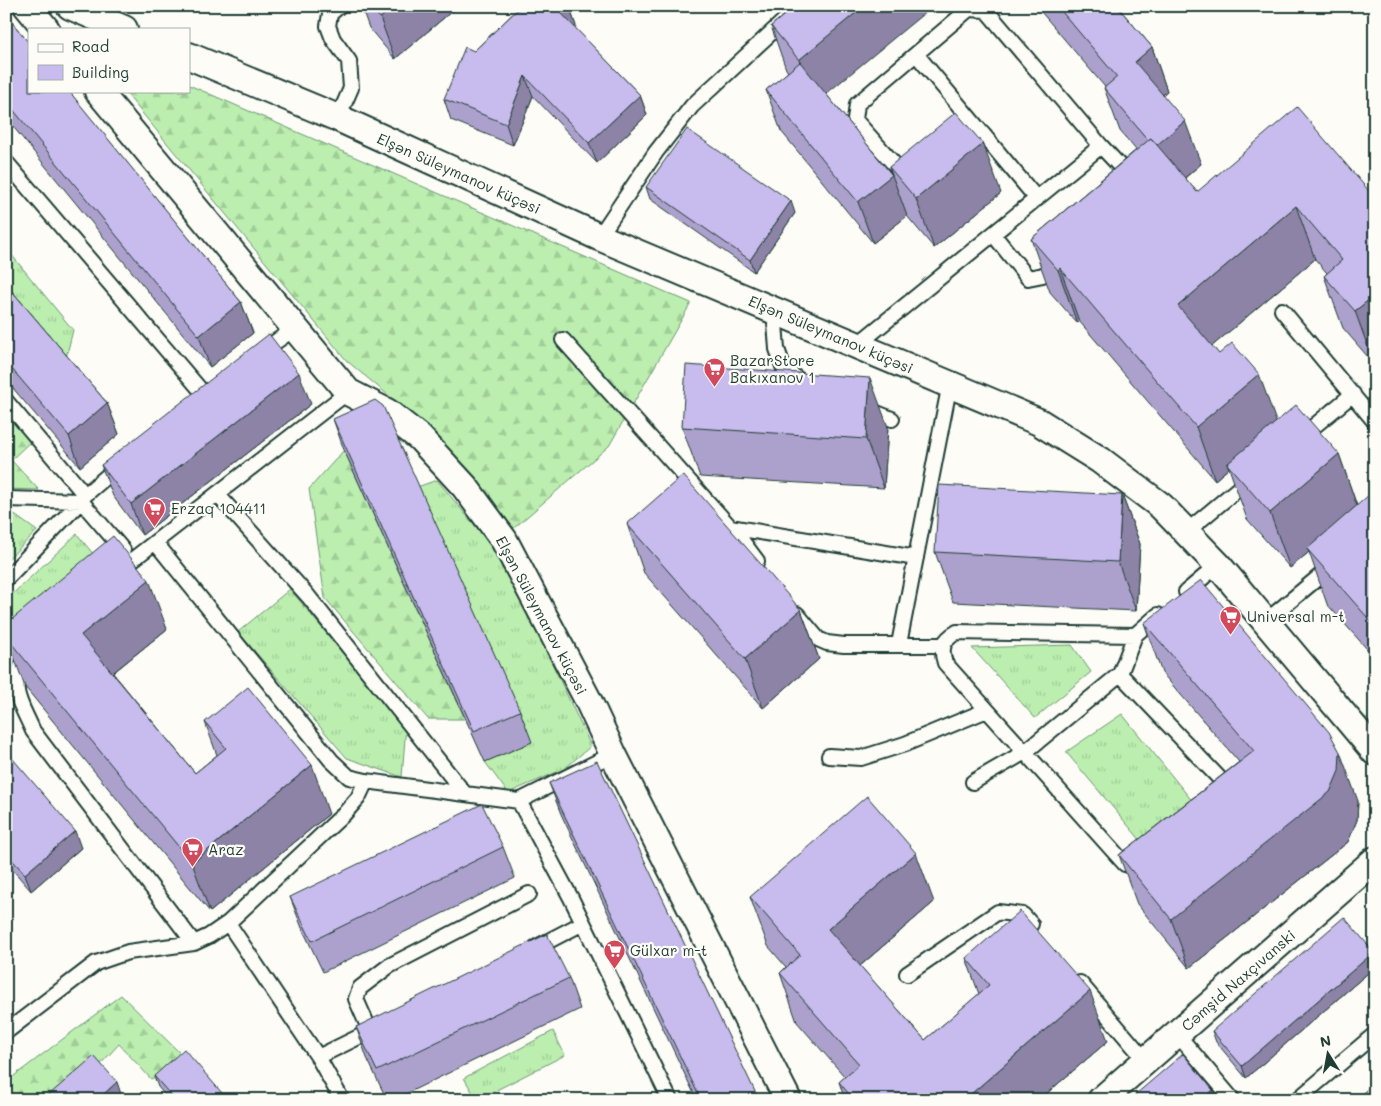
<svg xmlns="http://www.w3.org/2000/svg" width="1381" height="1106" font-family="Mali,sans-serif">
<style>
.grass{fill:url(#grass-tufts);stroke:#6d9672}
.forest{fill:url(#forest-firs);stroke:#6d9672}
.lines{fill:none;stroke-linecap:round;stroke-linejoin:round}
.lane-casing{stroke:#1f3d34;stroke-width:18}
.street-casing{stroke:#1f3d34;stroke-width:30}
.lane{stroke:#fdfcf7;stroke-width:14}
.street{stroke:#fdfcf7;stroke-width:26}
.wall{fill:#aca1cc;stroke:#1f3d34}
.shaded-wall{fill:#8c83a6;stroke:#1f3d34}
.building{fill:#c8bbed;stroke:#1f3d34}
.labels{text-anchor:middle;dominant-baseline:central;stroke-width:4.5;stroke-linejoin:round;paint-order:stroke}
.street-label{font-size:15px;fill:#1f3d34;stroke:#fdfcf7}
.poi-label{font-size:15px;fill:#1f3d34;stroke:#fdfcf7;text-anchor:start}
</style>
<defs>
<pattern id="grass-tufts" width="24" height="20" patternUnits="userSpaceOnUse" patternTransform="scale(1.25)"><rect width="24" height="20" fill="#bbeeaf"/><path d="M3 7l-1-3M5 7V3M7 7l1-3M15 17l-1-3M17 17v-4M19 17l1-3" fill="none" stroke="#a0cd97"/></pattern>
<pattern id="forest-firs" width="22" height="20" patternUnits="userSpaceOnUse" patternTransform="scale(1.25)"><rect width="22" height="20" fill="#bbeeaf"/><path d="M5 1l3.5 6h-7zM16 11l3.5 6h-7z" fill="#a0cd97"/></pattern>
</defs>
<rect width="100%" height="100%" fill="#fdfcf7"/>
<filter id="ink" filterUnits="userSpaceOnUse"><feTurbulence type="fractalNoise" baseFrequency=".02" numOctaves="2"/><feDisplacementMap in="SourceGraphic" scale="10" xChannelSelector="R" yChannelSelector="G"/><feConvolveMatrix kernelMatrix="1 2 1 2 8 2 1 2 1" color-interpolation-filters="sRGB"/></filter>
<g filter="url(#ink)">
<path class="grass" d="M6,248L73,330L63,370L6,302Z
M437,480L503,559L591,746L564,769L508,793L485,762L531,742L417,487Z
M6,511H9L37,531L6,561Z
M77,534L102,565L6,642V600Z
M290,589L367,683L406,725L402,777L347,758L238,632Z
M1072,645L1091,672L1035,718L972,648Z
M1122,714L1193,802L1142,842L1066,752Z
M553,1031L565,1055L477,1100L464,1078Z"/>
<path class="forest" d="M189,85L691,303L609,446L514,528L429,429L347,361L124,91H189Z
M6,411L32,440L11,460L39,490L6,489Z
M344,450L465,719H428L325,598L309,489Z
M121,995L188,1061L151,1079L119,1044L98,1067L61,1100H6V1082Z"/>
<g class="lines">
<defs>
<path id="lane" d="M916,54L1037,199
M338,118L351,88L349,61L333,39L328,26L330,14L339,6
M958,141L976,127
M1101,146L1130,177
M6,162L204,394
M993,234L1028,278L1043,275L1057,264
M599,237L656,152L692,106L800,6
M774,310L777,349L784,369L803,383
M1282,310L1375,422
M563,340L739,537L757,561
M857,345L1101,146L986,10L969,9L857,104L855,120L903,174L907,173
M260,353L295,328
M6,401L85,495
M867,409L892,419
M1301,437L1353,394
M217,494L308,596L465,794
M6,499L81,501L123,550
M730,527L916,558
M1186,532L1251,478
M155,542L331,760L349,777L366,781L519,801L613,754
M118,571L348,392
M6,579L81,501L85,495L120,465
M1186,592L1218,565
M797,614L818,639L827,643L844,645H944
M1265,622L1332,566
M899,644L950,383
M26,656C8,690 19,699 33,731L194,943
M1120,674L1221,780L1224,795
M829,756L861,758L905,744L987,710
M973,782L1025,752L1120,674L1135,635
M519,801L571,898L670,1100
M1138,866L1125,864L945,663C940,648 943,640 957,632L1135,635L1158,615
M228,923L318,1057L342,1100
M535,948L583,923
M907,974L998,912L1023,915L1031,924
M1080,983L1146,1061
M370,1031L356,999L360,988L389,966L529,894
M6,1032L96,963L128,952L194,943L209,936L228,923L344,814L358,798L366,781
M1177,1034L1233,1100
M318,1057L375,1029
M1297,1100L1375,1034"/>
<path id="street" d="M27,6L46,29
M70,6L124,29
M189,56L338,118L599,237L1039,422L1100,460L1161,506L1218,565L1375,752
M98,91L348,392L387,412L420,438L465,487L504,540L588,700L613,754L788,1100
M1101,1100L1375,860"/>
</defs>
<use href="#lane" class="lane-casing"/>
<use href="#street" class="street-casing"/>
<use href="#lane" class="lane"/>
<use href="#street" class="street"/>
</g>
<path class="wall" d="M361,6H458L395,59L369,28Z
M521,6H569L576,26L575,28L640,95L647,115L597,163L533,96L513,145L451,120L444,99L474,51Z
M795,6L826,94L892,175L889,167L1001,193L934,248L907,216L873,243L781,131L766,90L788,72L786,69L771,26Z
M1036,6H1117L1152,47L1167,91L1163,95L1201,164L1185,178L1197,192L1375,198V364H1374L1343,328L1324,276L1327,273L1315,259L1212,346L1276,422L1339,454L1357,506L1375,502V658L1327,604L1309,552L1290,568L1247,519L1229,468L1215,480L1079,321L1077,323L1050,292L1031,239L1136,150L1120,131L1104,88L1105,87Z
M6,15L241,302L253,333L210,367L6,118Z
M646,187L795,213L754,272L650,199Z
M6,284L107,403L119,434L80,467L6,380Z
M311,404L142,535L113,496L101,465Z
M333,419L520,711L532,742L485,762L344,450Z
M682,427H888L884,488L700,477Z
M1122,495L1140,544L1136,611L953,602L935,552Z
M627,524L801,610L819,659L763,708L644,573Z
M1144,623L1358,801L1357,820L1348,842L1189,968L1137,904L1119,855L1239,762L1162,673Z
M167,629L113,673L195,773L217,755L205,722L329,814L210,912L25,687L7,638Z
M6,751L81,848L31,891L6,862Z
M549,783L759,1100H697L561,814Z
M503,847L515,878L323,972L302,928L290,897Z
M750,897L934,902L860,966L925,1040L979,994L966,958L1108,1041L1039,1100H845L839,1082L845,1077L797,1022L780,973L786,967L768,946Z
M1375,953V967L1246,1078L1216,1042L1212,1031Z
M569,978L580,1009L393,1100H387L367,1058L356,1027Z
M154,1076L228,1100H169L158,1087Z"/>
<path class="shaded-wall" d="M394,6H458L395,59L380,18Z
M568,6H569L576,26L568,34L561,13Z
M864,6H933L815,103L799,60Z
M1152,47L1167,91L1151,105L1135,62Z
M525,76L533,96L513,145L506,124Z
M640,95L647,115L597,163L589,143Z
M1185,121L1201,164L1170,190L1154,147Z
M983,144L1001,193L934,248L916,199Z
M892,175L907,216L873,243L858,202Z
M791,201L795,213L754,272L750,260Z
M1296,206L1315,259L1197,359L1178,306Z
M1060,268L1079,321L1077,323L1058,270Z
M1375,295V349L1371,344L1375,355L1374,364L1355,311Z
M241,302L253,333L210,367L199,336Z
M299,373L311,404L142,535L131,504Z
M1259,374L1278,427L1227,464L1229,468L1215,480L1196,427Z
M870,378L888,427L884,488L866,439Z
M107,403L119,434L80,467L69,436Z
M1339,454L1358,509L1307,549L1309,552L1290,568L1270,513Z
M1122,495L1140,544L1136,611L1118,562Z
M149,580L167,629L99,684L81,635Z
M801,610L819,659L763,708L745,659Z
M1340,752L1358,801L1357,820L1348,842L1189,968L1171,919Z
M312,765L329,814L210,912L192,863Z
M75,831L81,848L31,891L25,874Z
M916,853L934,902L846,978L828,929Z
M6,950L10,959L6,962Z
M1374,952L1375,967L1246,1078L1242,1066Z
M1090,991L1108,1041L1039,1100H964Z
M117,1082L121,1094L114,1100H97Z
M1213,1090L1217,1100H1202Z"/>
<path class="building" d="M371,6H394L380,18Z
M521,6H568L561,13L640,95L589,143L525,76L506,124L444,99L465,47L474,51Z
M795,6H864L799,60L771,26Z
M1057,6H1117L1152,47L1135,62L1185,121L1157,145L1151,138L1148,140L1104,88L1117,77Z
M6,15L29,43V91H69L241,302L199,336L6,101Z
M800,62L892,175L858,202L766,90Z
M1297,107L1375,198V295L1355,311L1324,276L1342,260L1296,206L1178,306L1219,354L1232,343L1259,374L1196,427L1060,268L1058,270L1031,239L1151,138L1197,192Z
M956,112L983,144L916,199L889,167Z
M687,129L791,201L750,260L646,187Z
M6,284L107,403L69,436L6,362Z
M269,334L299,373L131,504L101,465Z
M1375,341V349L1371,344Z
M686,365L870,378L866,439L682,427Z
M375,400L383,406L520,711L474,731L333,419Z
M1296,405L1339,454L1270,513L1227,464Z
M683,475L801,610L745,659L627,524Z
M939,485L1122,495L1118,562L935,552Z
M1369,495L1375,502V626L1307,549Z
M113,536L149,580L81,635L195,773L226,748L205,722L248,687L312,765L192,863L7,638L11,620Z
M1201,580L1329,732L1340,752L1339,771L1330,792L1171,919L1119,855L1254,751L1144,623Z
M6,751L75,831L25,874L6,853Z
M597,761L759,1100H701L549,783Z
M867,796L916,853L828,929L925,1040L989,985L966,958L1020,911L1090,991L964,1100H854L839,1082L859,1064L780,973L800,955L750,897Z
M482,804L503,847L312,941L290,897Z
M1344,917L1374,952L1242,1066L1212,1031Z
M547,934L569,978L377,1071L356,1027Z
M184,1049L228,1100H175L154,1076Z
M1183,1054L1213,1090L1202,1100H1129Z
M94,1056L117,1082L97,1100H43Z
M1375,1083V1100H1354Z"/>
</g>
<defs>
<symbol id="supermarket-pin" viewBox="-11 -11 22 30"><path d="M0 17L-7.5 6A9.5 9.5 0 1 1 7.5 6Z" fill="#d1495b" stroke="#fdfcf7"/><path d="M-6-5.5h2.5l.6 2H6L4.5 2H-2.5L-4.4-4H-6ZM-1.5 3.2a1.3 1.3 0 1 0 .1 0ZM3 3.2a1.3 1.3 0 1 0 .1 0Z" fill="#fff"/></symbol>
</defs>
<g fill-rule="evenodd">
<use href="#supermarket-pin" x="702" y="356" width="25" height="34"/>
<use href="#supermarket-pin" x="142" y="496" width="25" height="34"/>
<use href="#supermarket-pin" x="1218" y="604" width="25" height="34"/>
<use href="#supermarket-pin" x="180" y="836" width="25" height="34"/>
<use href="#supermarket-pin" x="602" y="938" width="25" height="34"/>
</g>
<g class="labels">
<g class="street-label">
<text transform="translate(459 173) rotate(24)">Elşən Süleymanov küçəsi</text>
<text transform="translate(831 334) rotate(23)">Elşən Süleymanov küçəsi</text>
<text transform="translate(542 615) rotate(62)">Elşən Süleymanov küçəsi</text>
<text transform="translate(1238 980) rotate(-41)">Cəmşid Naxçıvanski</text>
</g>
<g class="poi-label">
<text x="730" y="360">BazarStore<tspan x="730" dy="17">Bakıxanov 1</tspan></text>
<text x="171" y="508">Erzaq 104411</text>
<text x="1247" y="616">Universal m-t</text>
<text x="208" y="849">Araz</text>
<text x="630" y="950">Gülxar m-t</text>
</g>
</g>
<rect width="1381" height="1106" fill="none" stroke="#fdfcf7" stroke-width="25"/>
<rect x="12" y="12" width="1356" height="1081" fill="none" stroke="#1f3d34" stroke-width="2" filter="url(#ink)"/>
<rect x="28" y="28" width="162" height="65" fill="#fdfcf7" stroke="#a4b0a9"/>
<rect x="38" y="44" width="25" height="8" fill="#fdfcf7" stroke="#a4b0a9"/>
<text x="72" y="52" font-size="15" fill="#1f3d34">Road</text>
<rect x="38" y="65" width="25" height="15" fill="#c8bbed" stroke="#a4b0a9"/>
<text x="72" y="78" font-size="15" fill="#1f3d34">Building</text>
<g transform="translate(1328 1054) rotate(349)" stroke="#fdfcf7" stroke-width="4" paint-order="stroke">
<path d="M0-4L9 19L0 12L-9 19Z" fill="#1f3d34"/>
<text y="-8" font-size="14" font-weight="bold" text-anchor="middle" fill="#1f3d34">N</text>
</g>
</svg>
